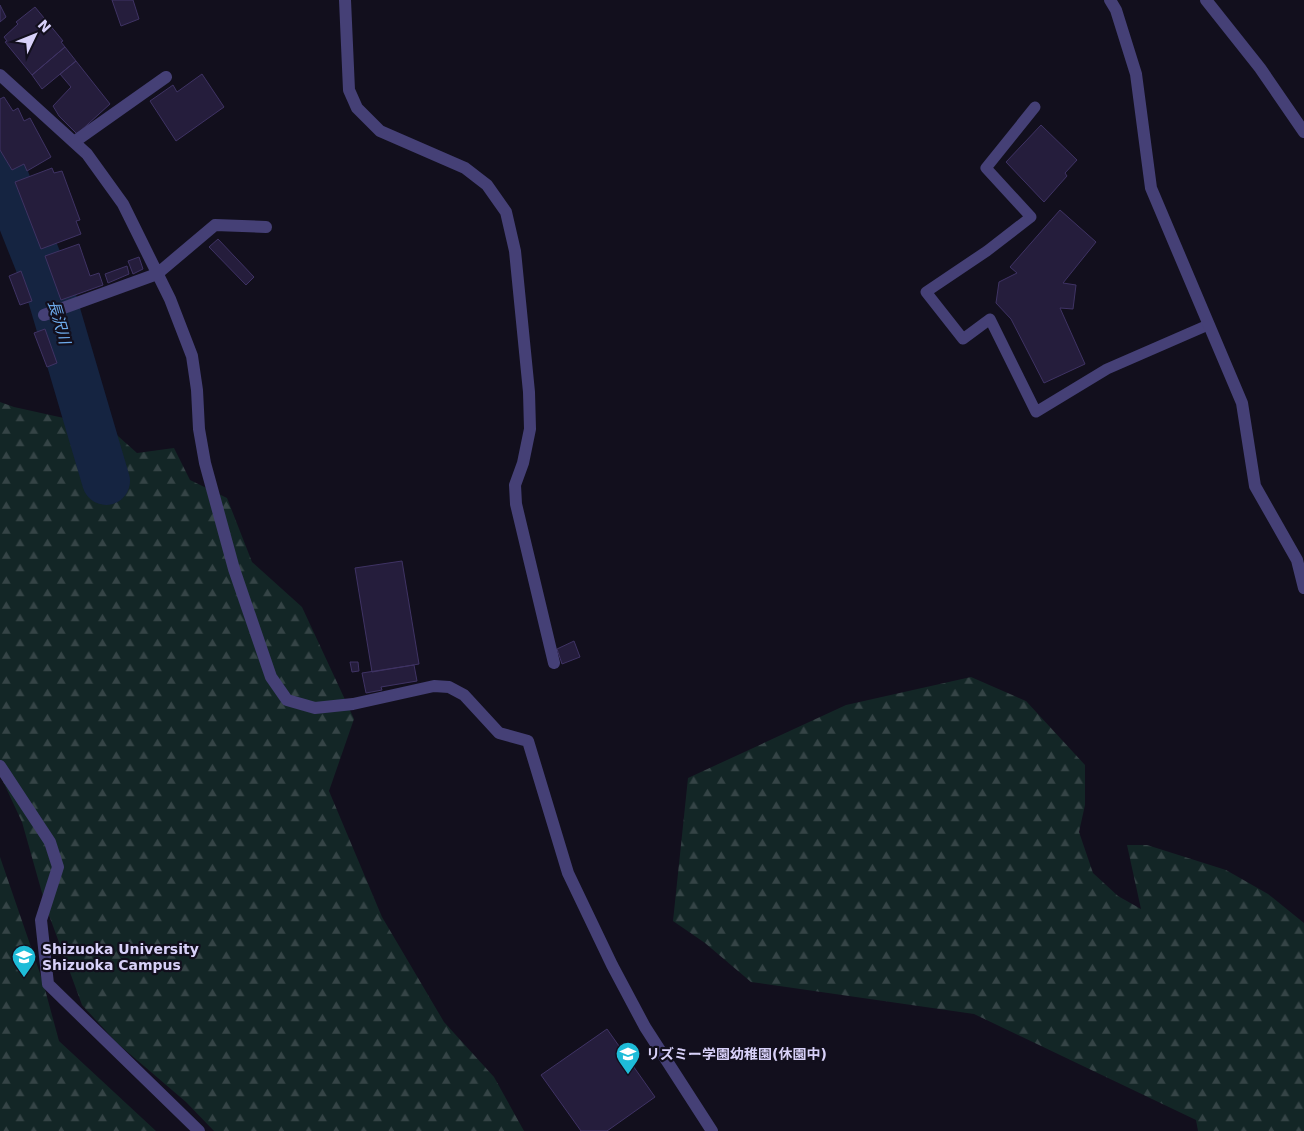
<svg xmlns="http://www.w3.org/2000/svg" width="1304" height="1131" font-family="'DejaVu Sans','Noto Sans JP',sans-serif">
<style>
.forest{fill:url(#forest-firs)}
.lines{fill:none;stroke-linecap:round;stroke-linejoin:round}
.river{stroke:#152441;stroke-width:48}
.building{fill:#251d3c;stroke:#3f3364}
.lane{stroke:#454076;stroke-width:11}
.street{stroke:#454076;stroke-width:12}
.labels{text-anchor:middle;dominant-baseline:central;stroke-width:4.5;stroke-linejoin:round;paint-order:stroke}
.poi-label{font-size:14px;font-weight:bold;fill:#d8d1f9;stroke:#120f1d;text-anchor:start}
.water-label{font-size:15px;font-style:italic;fill:#6daaeb;stroke:#120f1d}
</style>
<defs>
<pattern id="forest-firs" width="22" height="20" patternUnits="userSpaceOnUse" patternTransform="scale(1.25)"><rect width="22" height="20" fill="#132626"/><path d="M5 1l3.5 6h-7zM16 11l3.5 6h-7z" fill="#354446"/></pattern>
</defs>
<rect width="100%" height="100%" fill="#120f1d"/>
<path class="forest" d="M0,402L14,407L109,428L137,453L174,448L190,480L227,498L252,562L302,607L354,719L329,791L382,917L444,1022L494,1077L524,1131H214L186,1102L117,1043L82,1005L46,907L22,822L0,775Z
M971,677L1026,701L1085,765V805L1079,832L1093,873L1118,896L1141,909L1127,845H1147L1226,870L1268,894L1304,923V1131H1198L1196,1120L974,1014L751,982L705,943L673,921L688,778L846,705Z
M0,857L43,982L59,1041L156,1131H0Z"/>
<g class="lines">
<path class="river" d="M0,166L50,291L106,481"/>
</g>
<path class="building" d="M112,0H133L139,19L121,26Z
M0,5L6,17L0,22Z
M35,7L63,41L61,42L65,47L32,75L5,42L7,41L4,37L18,24L16,22Z
M65,47L76,61L42,89L32,75Z
M76,61L110,104L77,134L59,116L53,106L71,87L60,74Z
M202,74L224,107L176,141L150,101L173,85L177,92Z
M4,97L13,111L18,108L24,121L30,118L51,157L27,171L24,164L12,170L0,150V99Z
M1041,125L1077,160L1065,173L1067,176L1044,202L1006,162Z
M52,168L54,173L62,171L80,220L76,221L81,234L41,249L15,182Z
M1060,210L1096,242L1063,283L1076,285L1073,309L1060,308L1085,364L1044,383L1011,319L996,303L999,282L1017,273L1010,267Z
M218,239L254,277L246,285L209,247Z
M79,244L90,276L99,273L103,285L61,300L45,256Z
M139,257L143,269L133,274L128,261Z
M127,266L129,274L108,283L105,274Z
M21,271L32,301L20,305L9,276Z
M45,329L57,363L47,367L34,333Z
M402,561L419,664L372,672L355,568Z
M574,641L580,657L562,664L557,649Z
M350,662H358L359,671L352,672Z
M414,665L417,681L381,687L382,690L366,693L362,673Z
M607,1029L655,1097L607,1131H581L541,1075Z"/>
<g class="lines">
<path class="lane" d="M1035,107L986,168L1031,217L987,251L926,292L963,339L990,319L1036,412L1107,369L1208,325"/>
<path class="street" d="M345,0L349,90L357,108L380,131L465,168L487,185L506,212L515,251L529,392L530,429L523,463L515,485L516,504L554,663
M1110,0L1116,10L1136,74L1151,188L1242,403L1255,486L1297,560L1304,588
M1206,0L1260,68L1304,132
M0,75L87,154L123,204L170,299L192,356L197,390L199,429L205,463L234,569L271,677L287,700L315,708L353,704L434,686L449,687L464,695L499,733L528,741L568,873L612,965L645,1027L712,1131
M74,142L166,77
M44,315L157,274L215,225L266,227
M0,766L50,842L58,867L41,920L48,984L199,1131"/>
</g>
<defs>
<symbol id="university-pin" viewBox="-11 -11 22 30"><path d="M0 17L-7.5 6A9.5 9.5 0 1 1 7.5 6Z" fill="#1ebcd8" stroke="#120f1d"/><path d="M0-5L7-2L0 1L-7-2ZM-4 1L0 2.5L4 1V4Q0 6-4 4Z" fill="#fff"/></symbol>
<symbol id="school-pin" viewBox="-11 -11 22 30"><path d="M0 17L-7.5 6A9.5 9.5 0 1 1 7.5 6Z" fill="#1ebcd8" stroke="#120f1d"/><path d="M0-5L7-2L0 1L-7-2ZM-4 1L0 2.5L4 1V4Q0 6-4 4Z" fill="#fff"/></symbol>
</defs>
<g fill-rule="evenodd">
<use href="#university-pin" x="10" y="943" width="28" height="38"/>
<use href="#school-pin" x="614" y="1040" width="28" height="38"/>
</g>
<g class="labels">
<g class="poi-label">
<text x="42" y="949">Shizuoka University<tspan x="42" dy="16">Shizuoka Campus</tspan></text>
<text x="646" y="1054">リズミー学園幼稚園(休園中)</text>
</g>
<g class="water-label">
<text transform="translate(59 322) rotate(74)">長沢川</text>
</g>
</g>
<g transform="translate(35 35) rotate(47)" stroke="#120f1d" stroke-width="4" paint-order="stroke">
<path d="M0-4L9 19L0 12L-9 19Z" fill="#d8d1f9"/>
<text y="-8" font-size="14" font-weight="bold" text-anchor="middle" fill="#d8d1f9">N</text>
</g>
</svg>
